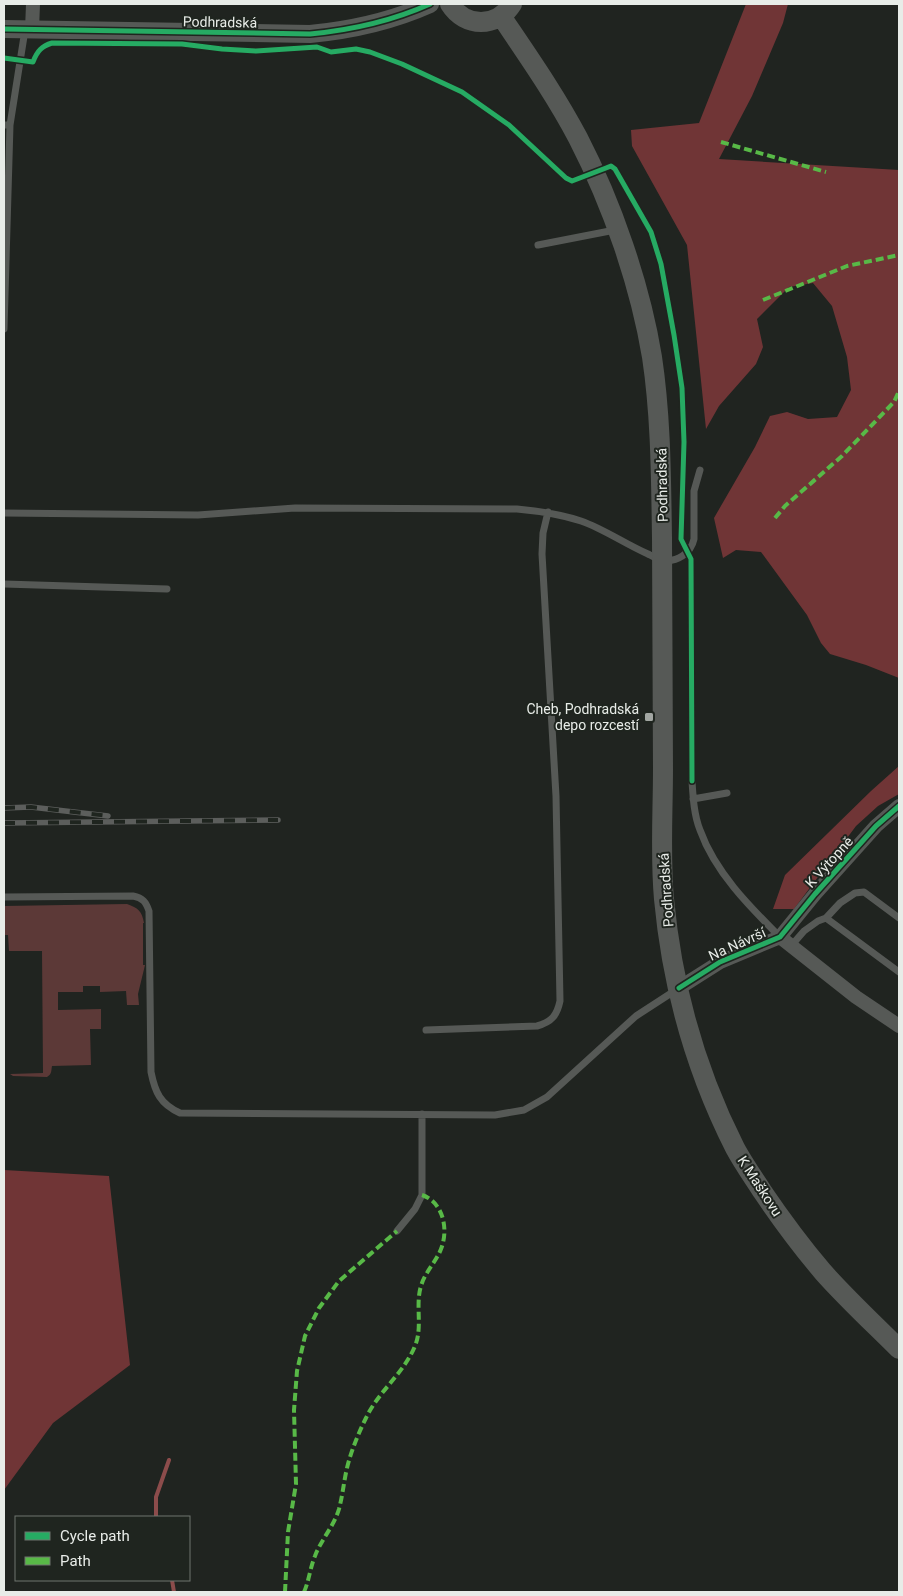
<svg xmlns="http://www.w3.org/2000/svg" width="903" height="1596" font-family="Roboto,sans-serif">
<style>
.green{fill:#5c3937}
.forest{fill:#703536}
.lines{fill:none;stroke-linecap:round;stroke-linejoin:round}
.stream{stroke:#8c4c4b;stroke-width:4}
.service{stroke:#565956;stroke-width:7}
.minor{stroke:#565956;stroke-width:14}
.tertiary{stroke:#565956;stroke-width:18}
.secondary{stroke:#565956;stroke-width:20}
.rail-casing{stroke:#5c5e5c;stroke-width:5.5}
.rail{stroke:#1f251f;stroke-width:4;stroke-dasharray:11;stroke-linecap:butt}
.quiet{stroke:#58b947;stroke-width:4;stroke-dasharray:8 4;stroke-linecap:butt}
.cycleway-casing{stroke:#1f251f;stroke-width:8}
.cycleway{stroke:#26ab63;stroke-width:5}
.poi-dot{fill:#a2a6a2;stroke:#1f251f;stroke-width:2}
.labels{text-anchor:middle;dominant-baseline:central;stroke-width:4;stroke-linejoin:round;paint-order:stroke}
.street-label{font-size:14px;fill:#e8ece8;stroke:#1f251f}
.poi-label{font-size:14px;fill:#e8ece8;stroke:#1f251f;text-anchor:end}
</style>
<rect width="100%" height="100%" fill="#202420"/>
<path class="green" d="M127,904C138,908 142,911 144,923H143V965H145L138,994L139,1005H127L126,991L100,992V986H83V992H58V1010L101,1009V1029H90L91,1065L52,1066C51,1071 52,1074 47,1077L13,1076L10,1074L43,1073L42,951H9L8,935H4V906Z"/>
<path class="forest" d="M746,4H788L783,23L752,96L719,159L899,170V678L866,665L830,654L821,643L807,615L761,552L736,550L723,558L714,518L755,447L770,416L787,412L808,419L837,417L851,390L847,357L832,306L813,283L789,287L757,319L763,347L756,364L719,406L706,429L687,245L632,146L631,130L699,123Z
M899,766V794L878,806L856,826L794,909H773L785,875L871,791Z
M4,1170L109,1176L130,1365L53,1423L4,1490Z"/>
<g class="lines">
<path class="stream" d="M156,1517V1497L169,1460
M172,1580L174,1592"/>
<path class="service" d="M4,125H10L25,30
M538,245L615,230
M4,329L10,125
M4,513L198,515L295,508L517,509C539,511 560,514 581,521C604,529 625,544 648,554C652,556 657,559 662,560C677,563 691,553 694,539V491L700,470
M4,584L167,589
M692,781C693,797 694,815 700,830C715,872 749,906 780,937
M693,799L727,793
M4,897L133,896C143,898 146,902 149,911L151,1072C155,1092 160,1104 180,1113L495,1115L524,1110L547,1097L636,1016L676,990
M826,918L899,972
M791,946L804,931L818,921L826,918L840,903L855,893L864,892L899,918
M426,1030L537,1026C552,1022 557,1015 560,1001L556,796L542,554L543,533L548,512
M397,1231L415,1209L422,1195V1114"/>
<path class="minor" d="M32,30L33,4
M780,937L856,997L899,1026
M679,988L720,962L780,937L815,894L876,826L899,806"/>
<path class="tertiary" d="M4,29L310,34C352,30 392,21 430,4"/>
<path class="secondary" d="M450,4C465,28 497,28 512,4
M501,16C528,56 556,96 578,138C612,204 640,284 652,357C661,417 661,477 662,538C663,615 663,692 663,769C663,812 660,856 664,899C672,985 696,1071 735,1148C743,1163 753,1177 762,1191C781,1219 801,1246 823,1272C847,1299 874,1324 899,1349"/>
<defs>
<path id="rail" d="M4,808L31,807L108,816
M4,823L278,820"/>
</defs>
<use href="#rail" class="rail-casing"/>
<use href="#rail" class="rail"/>
<path class="quiet" d="M721,142L826,172
M763,300L847,266L899,255
M775,518L785,506L842,456L894,402L899,391
M285,1592L288,1532L296,1484L294,1410L297,1371L305,1336L319,1308L339,1281L397,1231
M304,1592C309,1581 310,1568 315,1556C321,1540 334,1526 339,1509C343,1494 344,1479 348,1464C352,1449 359,1432 366,1418C378,1392 404,1373 415,1346C423,1327 415,1305 421,1286C425,1272 436,1262 441,1249C449,1229 443,1202 422,1195"/>
<defs>
<path id="cycleway" d="M4,29L310,34C352,30 392,21 430,4
M4,58L33,62C37,51 42,46 52,43L182,44L222,49L256,51L317,47L331,52L356,49L370,52L402,64L462,92L509,125L566,178L572,181L606,168L611,166L615,169L651,232L661,264L674,335L682,388L684,442L681,539L691,559L692,781
M679,988L720,962L780,937L815,894L876,826L899,806"/>
</defs>
<use href="#cycleway" class="cycleway-casing"/>
<use href="#cycleway" class="cycleway"/>
</g>
<rect class="poi-dot" x="644" y="712" width="10" height="10" rx="2.5"/>
<g class="labels">
<g class="street-label">
<text transform="translate(220 22) rotate(1)">Podhradská</text>
<text transform="translate(662 485) rotate(-91)">Podhradská</text>
<text transform="translate(829 862) rotate(-48)">K Výtopně</text>
<text transform="translate(666 890) rotate(-94)">Podhradská</text>
<text transform="translate(737 944) rotate(-24)">Na Návrší</text>
<text transform="translate(760 1186) rotate(57)">K Maškovu</text>
</g>
<g class="poi-label">
<text x="639" y="709">Cheb, Podhradská<tspan x="639" dy="16">depo rozcestí</tspan></text>
</g>
</g>
<rect width="903" height="1596" fill="none" stroke="#e8ece8" stroke-width="10"/>
<rect x="15" y="1516" width="175" height="65" fill="#1f251f" stroke="#6f756f"/>
<rect x="25" y="1532" width="25" height="8" fill="#26ab63" stroke="#6f756f"/>
<text x="60" y="1541" font-size="15" fill="#e8ece8">Cycle path</text>
<rect x="25" y="1557" width="25" height="8" fill="#58b947" stroke="#6f756f"/>
<text x="60" y="1566" font-size="15" fill="#e8ece8">Path</text>
</svg>
